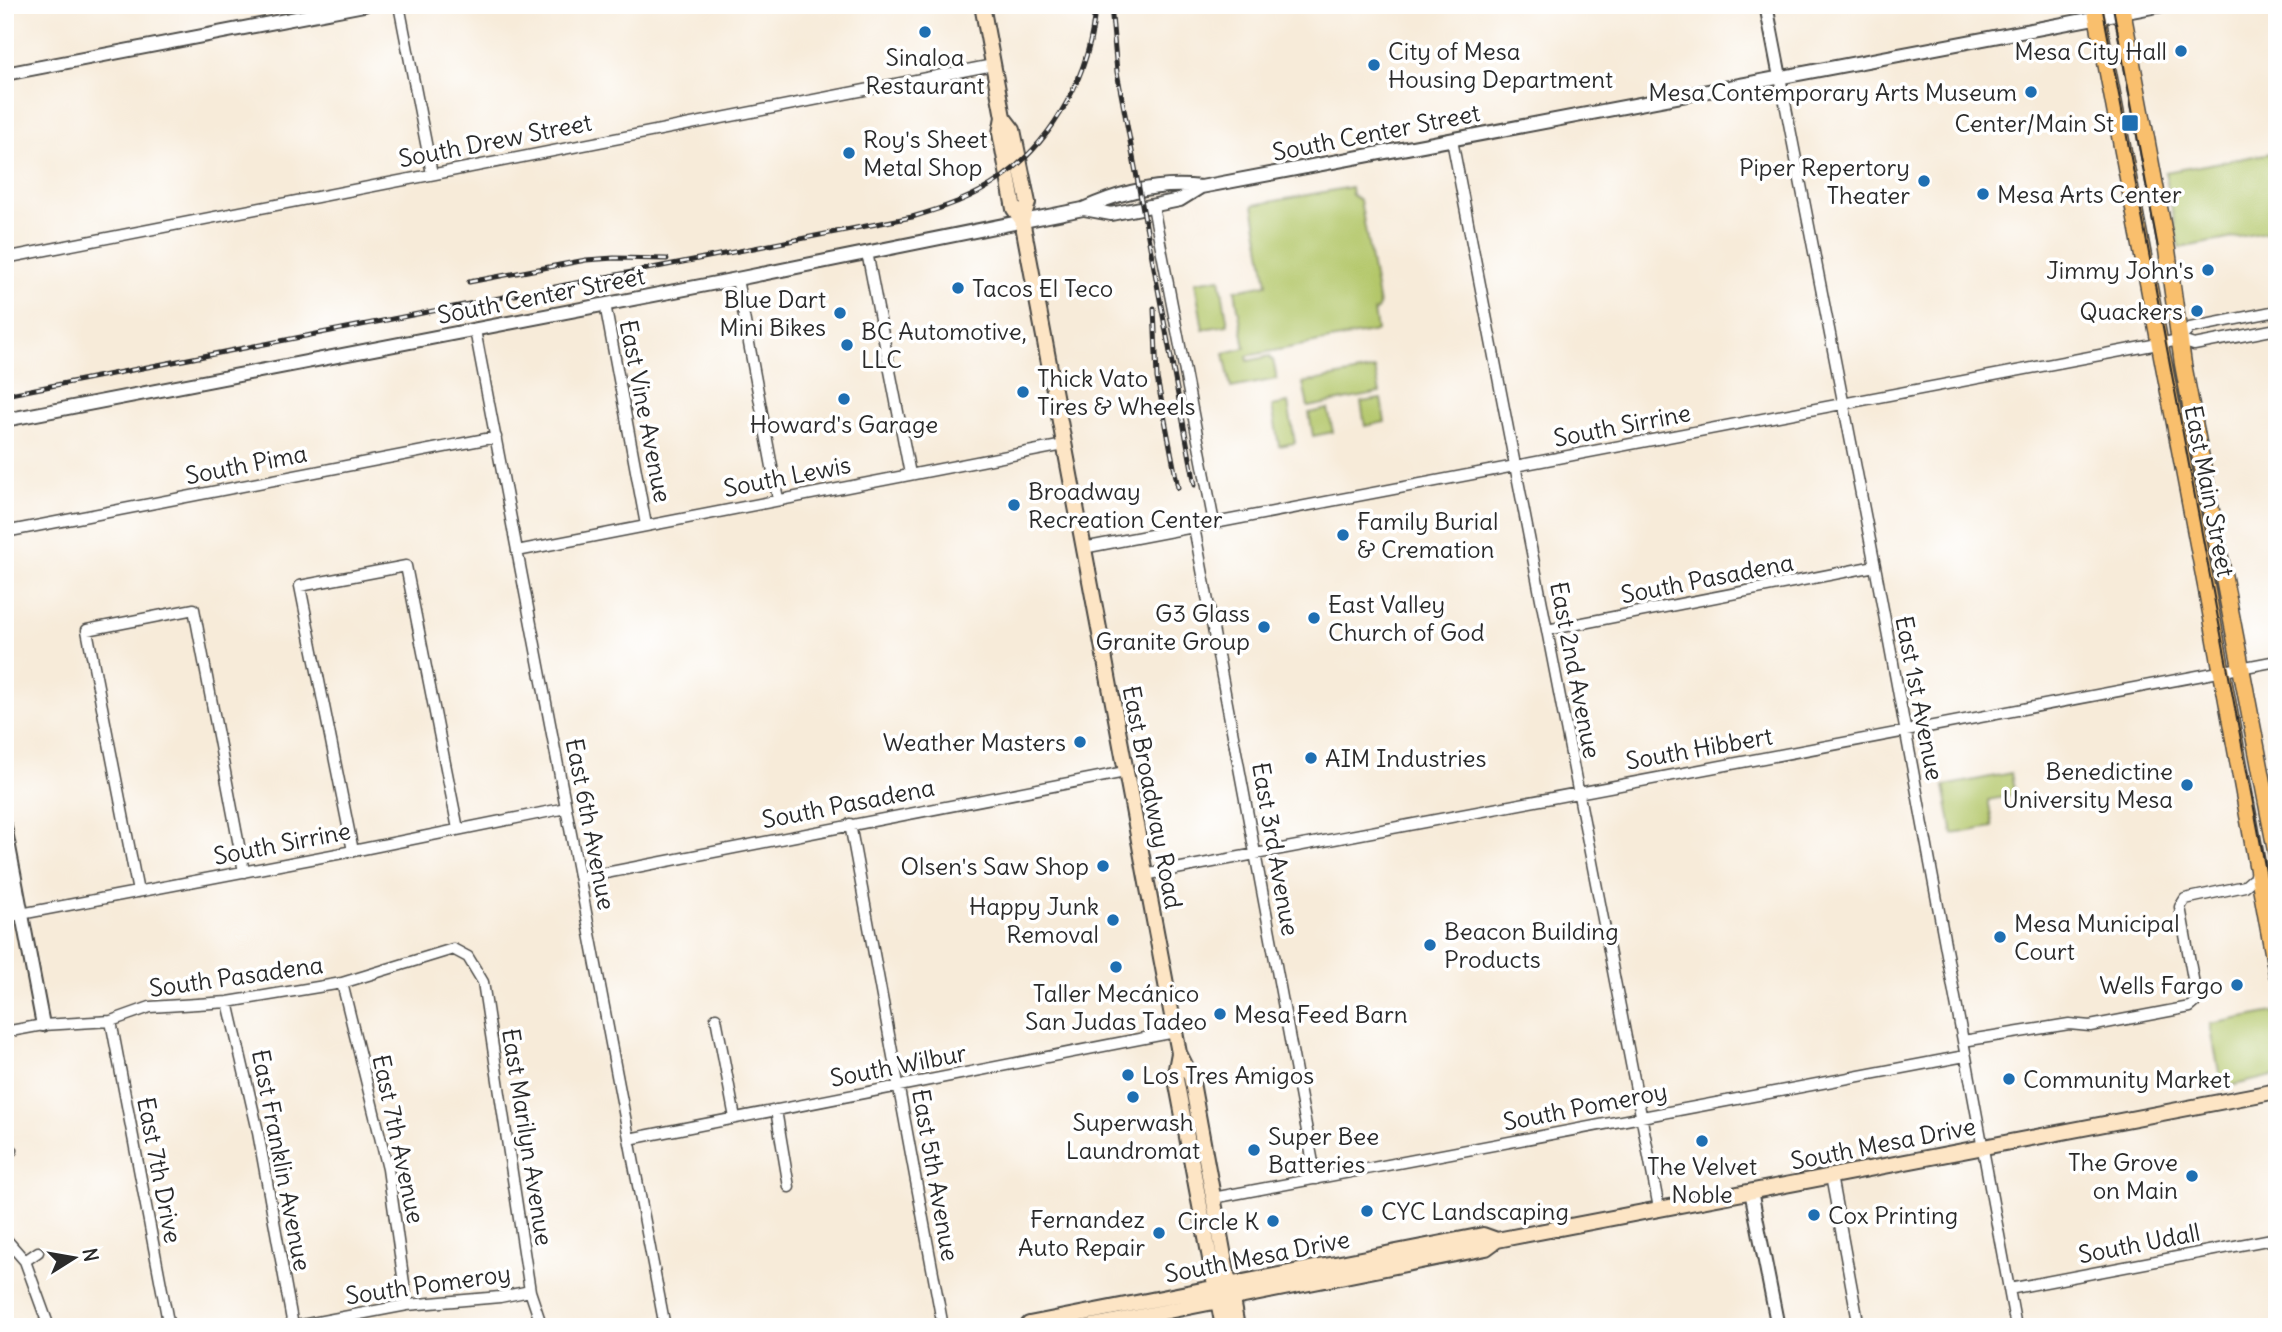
<svg xmlns="http://www.w3.org/2000/svg" width="2282" height="1332" font-family="Delius,sans-serif">
<style>
.green{fill:#b4c76b;stroke:#70794b;stroke-width:2}
.lines{fill:none;stroke-linecap:round;stroke-linejoin:round}
.minor-casing{stroke:#4a4845;stroke-width:13}
.tertiary-casing{stroke:#4a4845;stroke-width:16}
.secondary-casing{stroke:#4a4845;stroke-width:18}
.primary-casing{stroke:#4a4845;stroke-width:19}
.minor{stroke:#fff;stroke-width:10}
.tertiary{stroke:#fff;stroke-width:12}
.secondary{stroke:#fde5c5;stroke-width:14}
.primary{stroke:#f9bf6d;stroke-width:16}
.tram{stroke:#2b2b2b;stroke-width:2}
.rail-casing{stroke:#2b2b2b;stroke-width:5}
.rail{stroke:#fff;stroke-width:2.5;stroke-dasharray:8;stroke-linecap:butt}
.poi-dot{fill:#1f6fb2;stroke:#fff;stroke-width:2.5}
.labels{text-anchor:middle;dominant-baseline:central;stroke-width:7;stroke-linejoin:round;paint-order:stroke}
.poi-label{font-size:24px;fill:#2b2b2b;stroke:#fff;text-anchor:start}
.street-label{font-size:24px;fill:#2b2b2b;stroke:#fff}
</style>
<rect width="100%" height="100%" fill="#fff"/>
<filter id="ink" filterUnits="userSpaceOnUse"><feTurbulence type="fractalNoise" baseFrequency=".0143" numOctaves="2"/><feDisplacementMap in="SourceGraphic" scale="14" xChannelSelector="R" yChannelSelector="G"/><feConvolveMatrix kernelMatrix="1 2 1 2 8 2 1 2 1" color-interpolation-filters="sRGB"/></filter>
<filter id="wash" filterUnits="userSpaceOnUse"><feTurbulence type="fractalNoise" baseFrequency=".00686" numOctaves="4" result="noise"/><feDisplacementMap in="SourceGraphic" scale="28" xChannelSelector="R" yChannelSelector="G"/><feGaussianBlur stdDeviation="1.57" result="paint"/><feColorMatrix in="noise" values="0 0 0 0 0 0 0 0 0 0 0 0 0 0 0 0 0 1.4 0 .05"/><feComposite in="paint" operator="in"/></filter>
<g filter="url(#wash)">
<rect width="100%" height="100%" fill="#f7ebd9"/>
<path class="green" d="M2277,152V230L2179,248L2165,172Z
M1351,187L1352,195L1360,200L1379,305L1377,310L1374,311L1377,331L1247,356L1248,361L1270,356L1271,360H1273L1277,379L1231,388L1224,353L1245,348L1235,290L1267,284L1253,205Z
M1220,278L1228,325L1203,329L1195,282Z
M1375,369L1380,393L1308,407L1303,383Z
M1381,399L1385,422L1365,426L1361,402Z
M1288,403L1295,443L1279,446L1272,406Z
M1328,409L1333,432L1313,436L1309,413Z
M2011,773L2015,795L1988,800L1993,827L1953,834L1944,786Z
M2274,1012L2277,1026V1075L2222,1088L2210,1024Z"/>
</g>
<g filter="url(#ink)">
<g class="lines">
<defs>
<path id="minor" d="M399,5L432,174
M1780,77L1875,566L2016,1327
M1452,140L1659,1208
M1153,206L1214,523
M867,252L910,474
M5,258L993,65
M737,279L778,499
M605,304L646,525
M475,330L665,1327
M2179,340L2190,328L2277,311
M1194,527L1316,1179
M5,532L496,437
M1083,548L2179,340L2194,345L2277,329
M517,551L1064,445
M1547,630L1875,566
M850,824L943,1327
M353,851L300,586L406,566L458,829
M1144,875L2277,661
M580,878L1125,772
M138,892L87,630L194,609L244,872
M5,917L353,851L566,808
M342,983L388,1169L407,1305
M228,1002L257,1127L293,1326
M716,1018L735,1118
M111,1021L169,1327
M5,1032L43,1025L111,1021L150,1007L228,1002L342,983L453,949L468,957L483,982L530,1291L542,1327
M1963,1041L2069,1024L2090,1026L2190,1007L2197,1001L2180,907L2185,899L2245,886L2254,878L2257,869
M776,1110L789,1187
M629,1139L1175,1032
M5,1152L12,1150
M1831,1176L1859,1327
M1213,1198L1965,1056
M5,1238L25,1261L49,1327
M25,1261L38,1252
M2009,1289L2277,1238
M291,1327L407,1305L500,1297L530,1291"/>
<path id="tertiary" d="M1766,5L1780,77
M5,74L364,5
M1084,209L1111,214L1180,200L1201,187
M5,420L737,279L1083,209C1120,192 1161,182 1201,187L2163,5
M5,826L43,1025
M1751,1191L1778,1327"/>
<path id="secondary" d="M982,5L1003,117L1000,133L1014,209L1022,220L1179,1053L1191,1077L1237,1327
M1003,117L1013,130L1028,203L1022,220
M1179,1053L1175,1074L1223,1327
M1027,1327L1029,1324L1483,1235L1497,1240
M1087,1327L1486,1248L1497,1240L2277,1091"/>
<path id="primary" d="M2095,5L2207,591L2277,974
M2121,5L2167,250L2183,364L2277,856"/>
</defs>
<use href="#minor" class="minor-casing"/>
<use href="#tertiary" class="tertiary-casing"/>
<use href="#secondary" class="secondary-casing"/>
<use href="#primary" class="primary-casing"/>
<use href="#minor" class="minor"/>
<use href="#tertiary" class="tertiary"/>
<use href="#secondary" class="secondary"/>
<use href="#primary" class="primary"/>
<path class="tram" d="M2102,5L2277,930
M2113,7L2158,248"/>
<defs>
<path id="rail" d="M1111,5L1117,72L1195,485
M469,282L586,260L614,258L667,259
M1154,308L1157,378L1178,488
M5,395L912,217C943,208 973,198 1000,179C1054,140 1092,72 1095,5"/>
</defs>
<use href="#rail" class="rail-casing"/>
<use href="#rail" class="rail"/>
</g>
</g>
<g class="poi-dot">
<circle cx="925" cy="32" r="7"/>
<circle cx="2181" cy="51" r="7"/>
<circle cx="1374" cy="65" r="7"/>
<circle cx="2031" cy="92" r="7"/>
<rect x="2121" y="114" width="18" height="18" rx="3.5"/>
<circle cx="849" cy="153" r="7"/>
<circle cx="1924" cy="181" r="7"/>
<circle cx="1983" cy="194" r="7"/>
<circle cx="2208" cy="270" r="7"/>
<circle cx="958" cy="288" r="7"/>
<circle cx="2197" cy="311" r="7"/>
<circle cx="840" cy="313" r="7"/>
<circle cx="847" cy="345" r="7"/>
<circle cx="1023" cy="392" r="7"/>
<circle cx="844" cy="399" r="7"/>
<circle cx="1014" cy="505" r="7"/>
<circle cx="1343" cy="535" r="7"/>
<circle cx="1314" cy="618" r="7"/>
<circle cx="1264" cy="627" r="7"/>
<circle cx="1080" cy="742" r="7"/>
<circle cx="1311" cy="758" r="7"/>
<circle cx="2187" cy="785" r="7"/>
<circle cx="1103" cy="866" r="7"/>
<circle cx="1113" cy="920" r="7"/>
<circle cx="2000" cy="937" r="7"/>
<circle cx="1430" cy="945" r="7"/>
<circle cx="1116" cy="967" r="7"/>
<circle cx="2237" cy="985" r="7"/>
<circle cx="1220" cy="1014" r="7"/>
<circle cx="1128" cy="1075" r="7"/>
<circle cx="2009" cy="1079" r="7"/>
<circle cx="1133" cy="1097" r="7"/>
<circle cx="1702" cy="1141" r="7"/>
<circle cx="1254" cy="1150" r="7"/>
<circle cx="2192" cy="1176" r="7"/>
<circle cx="1367" cy="1211" r="7"/>
<circle cx="1814" cy="1215" r="7"/>
<circle cx="1273" cy="1221" r="7"/>
<circle cx="1159" cy="1233" r="7"/>
</g>
<g class="labels">
<g class="poi-label">
<text x="1388" y="51">City of Mesa<tspan x="1388" dy="28">Housing Department</tspan></text>
<text x="2167" y="51" text-anchor="end">Mesa City Hall</text>
<text x="925" y="57" text-anchor="middle">Sinaloa<tspan x="925" dy="28">Restaurant</tspan></text>
<text x="2017" y="92" text-anchor="end">Mesa Contemporary Arts Museum</text>
<text x="2114" y="123" text-anchor="end">Center/Main St</text>
<text x="863" y="139">Roy's Sheet<tspan x="863" dy="28">Metal Shop</tspan></text>
<text x="1910" y="167" text-anchor="end">Piper Repertory<tspan x="1910" dy="28">Theater</tspan></text>
<text x="1997" y="194">Mesa Arts Center</text>
<text x="2194" y="270" text-anchor="end">Jimmy John's</text>
<text x="972" y="288">Tacos El Teco</text>
<text x="826" y="299" text-anchor="end">Blue Dart<tspan x="826" dy="28">Mini Bikes</tspan></text>
<text x="2183" y="311" text-anchor="end">Quackers</text>
<text x="861" y="331">BC Automotive,<tspan x="861" dy="28">LLC</tspan></text>
<text x="1037" y="378">Thick Vato<tspan x="1037" dy="28">Tires &amp; Wheels</tspan></text>
<text x="844" y="424" text-anchor="middle">Howard's Garage</text>
<text x="1028" y="491">Broadway<tspan x="1028" dy="28">Recreation Center</tspan></text>
<text x="1357" y="521">Family Burial<tspan x="1357" dy="28">&amp; Cremation</tspan></text>
<text x="1328" y="604">East Valley<tspan x="1328" dy="28">Church of God</tspan></text>
<text x="1250" y="613" text-anchor="end">G3 Glass<tspan x="1250" dy="28">Granite Group</tspan></text>
<text x="1066" y="742" text-anchor="end">Weather Masters</text>
<text x="1325" y="758">AIM Industries</text>
<text x="2173" y="771" text-anchor="end">Benedictine<tspan x="2173" dy="28">University Mesa</tspan></text>
<text x="1089" y="866" text-anchor="end">Olsen's Saw Shop</text>
<text x="1099" y="906" text-anchor="end">Happy Junk<tspan x="1099" dy="28">Removal</tspan></text>
<text x="2014" y="923">Mesa Municipal<tspan x="2014" dy="28">Court</tspan></text>
<text x="1444" y="931">Beacon Building<tspan x="1444" dy="28">Products</tspan></text>
<text x="2223" y="985" text-anchor="end">Wells Fargo</text>
<text x="1116" y="993" text-anchor="middle">Taller Mecánico<tspan x="1116" dy="28">San Judas Tadeo</tspan></text>
<text x="1234" y="1014">Mesa Feed Barn</text>
<text x="1142" y="1075">Los Tres Amigos</text>
<text x="2023" y="1079">Community Market</text>
<text x="1133" y="1122" text-anchor="middle">Superwash<tspan x="1133" dy="28">Laundromat</tspan></text>
<text x="1268" y="1136">Super Bee<tspan x="1268" dy="28">Batteries</tspan></text>
<text x="2178" y="1162" text-anchor="end">The Grove<tspan x="2178" dy="28">on Main</tspan></text>
<text x="1702" y="1166" text-anchor="middle">The Velvet<tspan x="1702" dy="28">Noble</tspan></text>
<text x="1381" y="1211">CYC Landscaping</text>
<text x="1828" y="1215">Cox Printing</text>
<text x="1145" y="1219" text-anchor="end">Fernandez<tspan x="1145" dy="28">Auto Repair</tspan></text>
<text x="1259" y="1221" text-anchor="end">Circle K</text>
</g>
<g class="street-label">
<text transform="translate(1376 132) rotate(-11)">South Center Street</text>
<text transform="translate(495 140) rotate(-11)">South Drew Street</text>
<text transform="translate(541 295) rotate(-11)">South Center Street</text>
<text transform="translate(646 411) rotate(79)">East Vine Avenue</text>
<text transform="translate(1622 425) rotate(-11)">South Sirrine</text>
<text transform="translate(246 464) rotate(-11)">South Pima</text>
<text transform="translate(787 476) rotate(-11)">South Lewis</text>
<text transform="translate(2210 491) rotate(79)">East Main Street</text>
<text transform="translate(1707 578) rotate(-11)">South Pasadena</text>
<text transform="translate(1576 670) rotate(79)">East 2nd Avenue</text>
<text transform="translate(1920 698) rotate(79)">East 1st Avenue</text>
<text transform="translate(1699 748) rotate(-10)">South Hibbert</text>
<text transform="translate(1153 797) rotate(79)">East Broadway Road</text>
<text transform="translate(848 803) rotate(-11)">South Pasadena</text>
<text transform="translate(591 824) rotate(79)">East 6th Avenue</text>
<text transform="translate(282 843) rotate(-11)">South Sirrine</text>
<text transform="translate(1276 849) rotate(80)">East 3rd Avenue</text>
<text transform="translate(236 976) rotate(-8)">South Pasadena</text>
<text transform="translate(898 1065) rotate(-11)">South Wilbur</text>
<text transform="translate(1585 1106) rotate(-11)">South Pomeroy</text>
<text transform="translate(528 1137) rotate(81)">East Marilyn Avenue</text>
<text transform="translate(399 1139) rotate(78)">East 7th Avenue</text>
<text transform="translate(1883 1143) rotate(-11)">South Mesa Drive</text>
<text transform="translate(282 1160) rotate(79)">East Franklin Avenue</text>
<text transform="translate(160 1170) rotate(79)">East 7th Drive</text>
<text transform="translate(936 1175) rotate(80)">East 5th Avenue</text>
<text transform="translate(2139 1243) rotate(-11)">South Udall</text>
<text transform="translate(1257 1256) rotate(-11)">South Mesa Drive</text>
<text transform="translate(428 1284) rotate(-8)">South Pomeroy</text>
</g>
</g>
<rect width="2282" height="1332" fill="none" stroke="#fff" stroke-width="28"/>
<g transform="translate(74 1258) rotate(79)" stroke="#ffffff" stroke-width="5" paint-order="stroke">
<path d="M0-5L12 26L0 18L-12 26Z" fill="#2b2b2b"/>
<text y="-10" font-size="19" font-weight="bold" text-anchor="middle" fill="#2b2b2b">N</text>
</g>
</svg>
